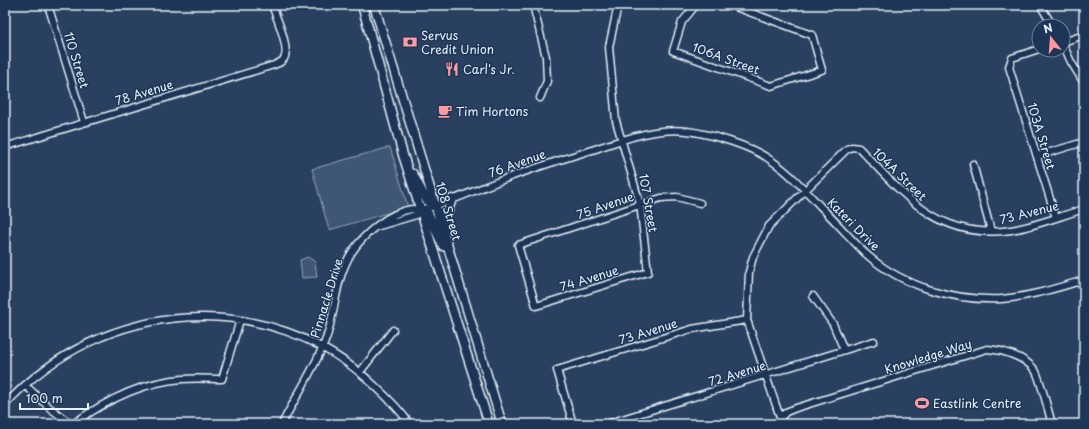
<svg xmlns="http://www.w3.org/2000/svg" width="1089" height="429" font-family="'Playpen Sans',sans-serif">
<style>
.green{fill:#415774;stroke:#94a4b6}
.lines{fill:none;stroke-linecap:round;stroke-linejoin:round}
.minor-casing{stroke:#e8f1f8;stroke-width:9}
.major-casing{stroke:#e8f1f8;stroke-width:11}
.minor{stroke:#1d3557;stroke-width:6}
.major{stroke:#1d3557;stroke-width:8}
.labels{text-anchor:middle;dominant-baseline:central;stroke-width:3;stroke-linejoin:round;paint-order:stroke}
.poi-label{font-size:12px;fill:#e8f1f8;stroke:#1d3557;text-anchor:start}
.street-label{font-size:12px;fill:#e8f1f8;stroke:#1d3557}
</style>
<rect width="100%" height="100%" fill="#294061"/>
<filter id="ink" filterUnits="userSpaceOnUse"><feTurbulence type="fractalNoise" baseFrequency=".025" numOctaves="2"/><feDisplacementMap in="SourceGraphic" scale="8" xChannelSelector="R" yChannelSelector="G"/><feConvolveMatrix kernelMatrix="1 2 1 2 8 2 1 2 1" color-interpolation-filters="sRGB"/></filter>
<g filter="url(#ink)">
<path class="green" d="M390,147L408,207L329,230L312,169Z
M308,257L315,262L317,277L302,278L300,260Z"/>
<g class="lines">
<defs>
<path id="minor" d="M48,5L84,122
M533,5L546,57L547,81L540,98
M618,5L609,47L616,121L640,204L648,272L536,306L518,245L661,198L677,197L700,203
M696,5L682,22L673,51L771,86L822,70L812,35L730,5
M1040,5L1053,26
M1063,42L1084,35
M1063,44L1071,62L1084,83
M1039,49L1012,58L1009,67L1056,218
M8,146L274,65C277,64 281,62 283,60C292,51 276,17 272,5
M1037,156L1084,142
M973,164L991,231
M379,226L416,215L420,210
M813,296L833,324L844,350
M360,372L393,330
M25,385L50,408L71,424
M5,405C102,298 269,285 375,386C388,398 400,410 410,424
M780,417L747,320L749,272L753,257L769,226L847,149L852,147L859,148C903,194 939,241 1011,230C1036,226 1060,216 1084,209
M73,424C105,401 141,382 182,379C195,378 209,379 222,379L240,320
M282,424C296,396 315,368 326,339C336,311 335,278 352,252C364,234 389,212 412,209C415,209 419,210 422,209C443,205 464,195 484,187C518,173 553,162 589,151C619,141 654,127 687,131C711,134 752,146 772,161C790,173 805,190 820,206C835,221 850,238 865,253C901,286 953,301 1001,299C1029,297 1057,288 1084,280
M573,424L557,370L692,329L747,320
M606,424L874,341
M775,424L786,412L796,408L987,349C1003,350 1025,357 1035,370C1040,377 1049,414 1052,424"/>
<path id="major" d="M362,5L403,155L489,424
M374,5L502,424
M413,174L427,201L435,205
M420,210L428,213L443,246L446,247
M445,230V219L452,199"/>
</defs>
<use href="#minor" class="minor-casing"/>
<use href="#major" class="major-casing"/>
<use href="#minor" class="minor"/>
<use href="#major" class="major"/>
</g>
</g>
<defs>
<symbol id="bank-bare" viewBox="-9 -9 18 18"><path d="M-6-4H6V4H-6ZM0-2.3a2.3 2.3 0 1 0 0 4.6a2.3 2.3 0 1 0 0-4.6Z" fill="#ff9aa2" stroke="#1d3557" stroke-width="2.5" paint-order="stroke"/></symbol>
<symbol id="restaurant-bare" viewBox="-9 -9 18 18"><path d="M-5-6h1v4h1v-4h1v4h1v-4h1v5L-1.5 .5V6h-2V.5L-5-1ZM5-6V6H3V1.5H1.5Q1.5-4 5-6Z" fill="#ff9aa2" stroke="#1d3557" stroke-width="2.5" paint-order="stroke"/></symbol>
<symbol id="cafe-bare" viewBox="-9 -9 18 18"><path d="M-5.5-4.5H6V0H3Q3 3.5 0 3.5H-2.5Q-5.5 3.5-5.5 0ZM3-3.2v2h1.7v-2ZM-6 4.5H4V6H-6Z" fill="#ff9aa2" stroke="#1d3557" stroke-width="2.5" paint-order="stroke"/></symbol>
<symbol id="stadium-bare" viewBox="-9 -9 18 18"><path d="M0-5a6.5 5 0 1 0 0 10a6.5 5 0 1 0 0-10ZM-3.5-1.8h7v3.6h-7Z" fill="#ff9aa2" stroke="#1d3557" stroke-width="2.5" paint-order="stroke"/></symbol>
</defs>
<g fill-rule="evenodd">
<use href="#bank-bare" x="400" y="32" width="20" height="20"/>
<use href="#restaurant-bare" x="442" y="59" width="20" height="20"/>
<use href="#cafe-bare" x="435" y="101" width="20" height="20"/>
<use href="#stadium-bare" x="912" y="393" width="20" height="20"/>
</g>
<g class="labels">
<g class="poi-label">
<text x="421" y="35">Servus<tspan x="421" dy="14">Credit Union</tspan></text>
<text x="463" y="69">Carl's Jr.</text>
<text x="456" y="111">Tim Hortons</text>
<text x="933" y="403">Eastlink Centre</text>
</g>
<g class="street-label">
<text transform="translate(726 58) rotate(20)">106A Street</text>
<text transform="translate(77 60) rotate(73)">110 Street</text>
<text transform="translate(144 92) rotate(-17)">78 Avenue</text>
<text transform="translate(1042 136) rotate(73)">103A Street</text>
<text transform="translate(517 163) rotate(-20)">76 Avenue</text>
<text transform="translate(900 174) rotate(44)">104A Street</text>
<text transform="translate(649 203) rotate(80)">107 Street</text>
<text transform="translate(605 205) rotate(-19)">75 Avenue</text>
<text transform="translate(449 211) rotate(73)">108 Street</text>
<text transform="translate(1029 212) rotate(-14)">73 Avenue</text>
<text transform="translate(854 224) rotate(45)">Kateri Drive</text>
<text transform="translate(589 278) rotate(-17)">74 Avenue</text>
<text transform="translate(326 298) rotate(-73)">Pinnacle Drive</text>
<text transform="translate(648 331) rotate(-17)">73 Avenue</text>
<text transform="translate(928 356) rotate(-17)">Knowledge Way</text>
<text transform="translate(737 373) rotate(-17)">72 Avenue</text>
</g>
</g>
<rect width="1089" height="429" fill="none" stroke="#1d3557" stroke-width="20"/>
<rect x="10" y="10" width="1069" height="409" fill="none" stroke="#e8f1f8" stroke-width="1.5" filter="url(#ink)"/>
<g transform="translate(1051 38) rotate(343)"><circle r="19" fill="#1d3557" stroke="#6e8097"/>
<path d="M0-3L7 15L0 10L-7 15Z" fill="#ff9aa2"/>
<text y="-6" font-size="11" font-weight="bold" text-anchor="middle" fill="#e8f1f8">N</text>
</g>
<path d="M20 403v6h68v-6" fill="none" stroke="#e8f1f8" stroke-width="2"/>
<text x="26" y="403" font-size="12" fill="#e8f1f8" stroke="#1d3557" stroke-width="3" paint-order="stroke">100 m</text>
</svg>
